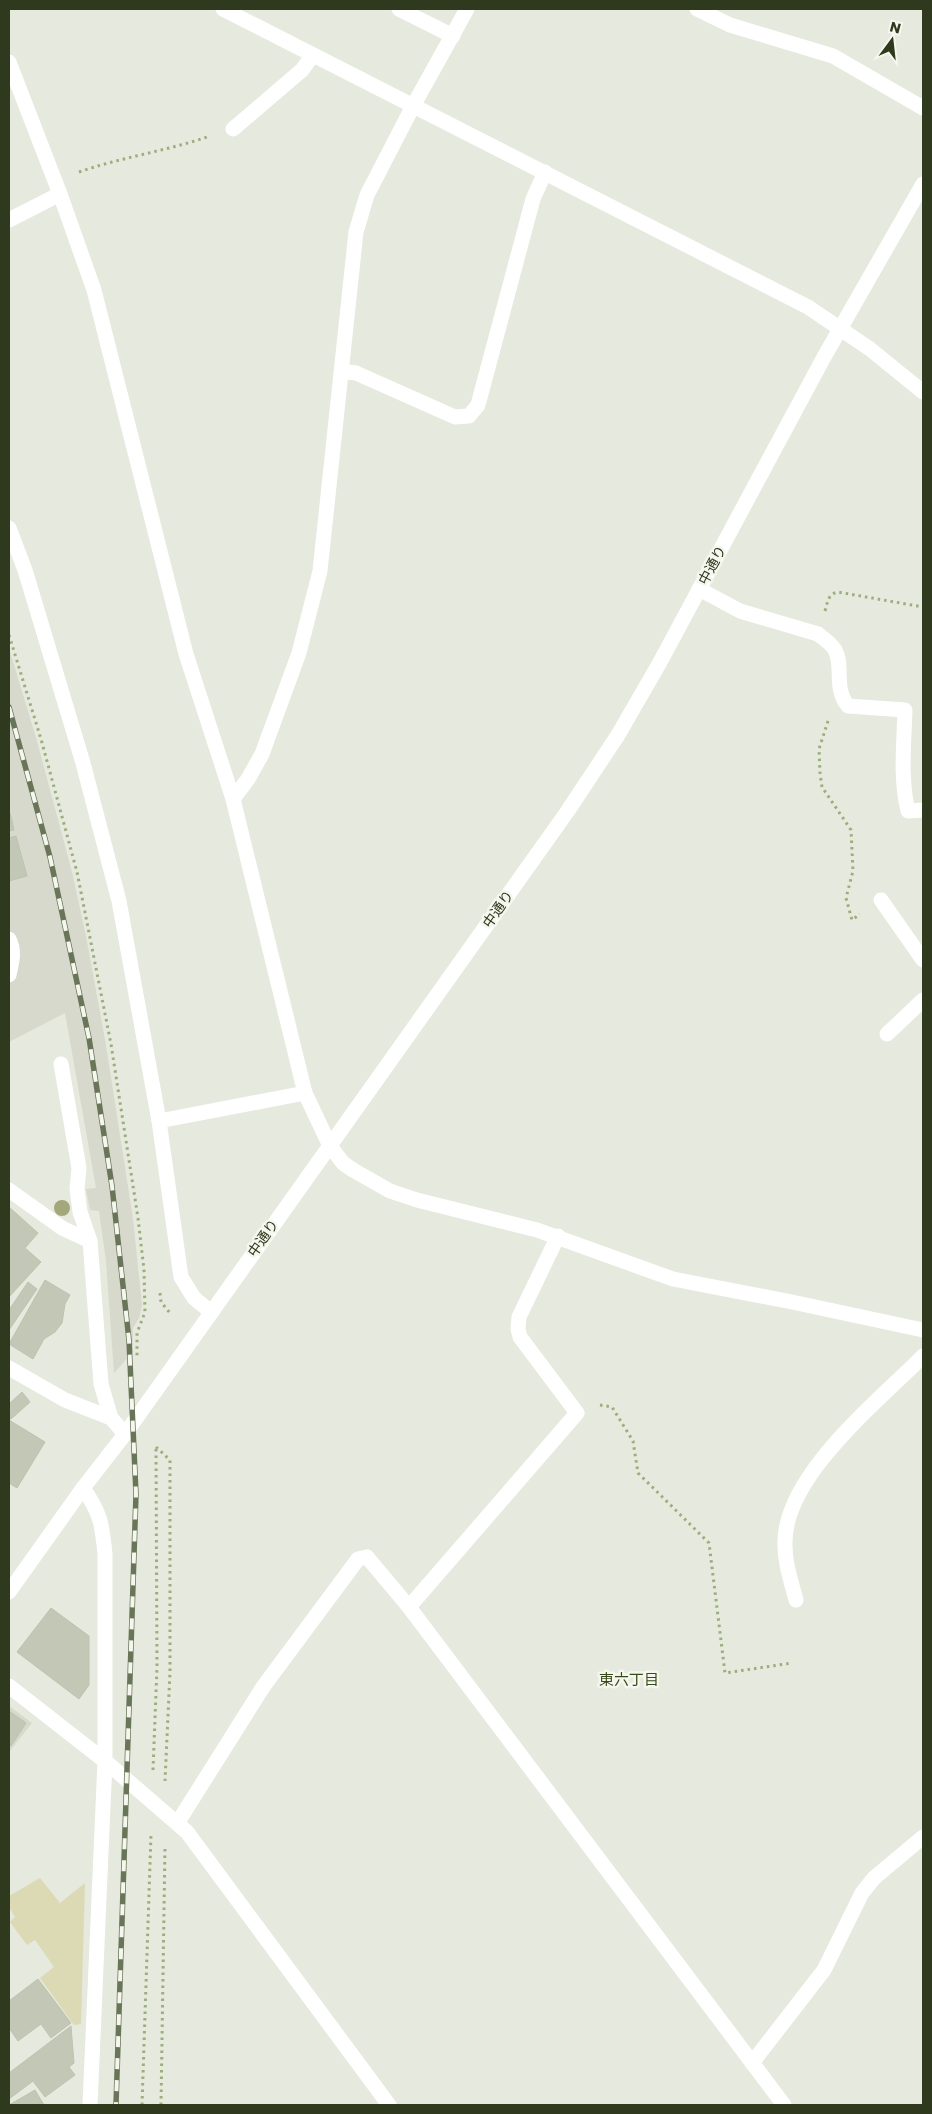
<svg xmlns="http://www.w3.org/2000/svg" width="932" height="2114" font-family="Poppins,'Noto Sans JP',sans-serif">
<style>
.built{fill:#d6d9cb}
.green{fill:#dcdab4}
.building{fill:#c3c7b5;stroke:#bec3af}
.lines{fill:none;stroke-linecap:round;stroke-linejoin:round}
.path{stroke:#9cae7c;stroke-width:3;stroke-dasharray:2.5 4;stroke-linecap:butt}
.service{stroke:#fff;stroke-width:15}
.minor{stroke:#fff;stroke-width:15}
.tertiary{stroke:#fff;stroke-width:15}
.rail-casing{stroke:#697558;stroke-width:5.5}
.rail{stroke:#f5f6ed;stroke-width:4;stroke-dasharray:11;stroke-linecap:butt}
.tree{fill:#a3a779}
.labels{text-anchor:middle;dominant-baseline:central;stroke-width:5;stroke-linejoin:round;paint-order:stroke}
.street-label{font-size:14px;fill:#2e391e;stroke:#f5f6ed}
.neighbourhood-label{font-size:15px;fill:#354b1a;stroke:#f5f6ed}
</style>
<rect width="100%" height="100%" fill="#e6e9dd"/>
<path class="built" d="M9,648L37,741L72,872L86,936L106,1045L133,1219L142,1305L139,1318L133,1328V1352L114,1373L106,1261L99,1211L90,1210L86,1189L96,1188L65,1013L9,1042Z
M9,1706L32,1723L9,1752Z"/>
<path class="green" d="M40,1878L60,1903L85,1883L81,2024L74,2025L40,1978L54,1967L35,1940L27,1945L10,1922L15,1917L9,1907V1896Z"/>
<path class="building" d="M10,813L14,830L9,831V814Z
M16,836L27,876L9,881V838Z
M9,1207L38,1233L25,1248L41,1262L9,1297Z
M45,1280L70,1295L65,1304L62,1323L55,1332L44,1339L33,1359L9,1344Z
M28,1282L37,1289L9,1330V1310Z
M22,1392L30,1402L11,1419L9,1417V1404Z
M9,1420L45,1442L17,1488L9,1483Z
M51,1608L89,1636V1685L79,1699L17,1652Z
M9,1711L26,1723L11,1746L9,1744Z
M38,1979L71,2023L51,2038L41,2024L18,2041L9,2028V2001Z
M71,2026L74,2063L69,2067L75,2075L45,2097L33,2081L9,2099V2073Z
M35,2090L44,2105H9Z"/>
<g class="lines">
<path class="path" d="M79,172C122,157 167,151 210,136
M825,611C828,601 828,594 838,592L923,607
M9,635L41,739L77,872L111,1044L138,1218L144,1270L145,1312L137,1333V1358
M828,721L819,749L820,773L822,787L851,830L853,871L846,898L852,920L860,914
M160,1293L161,1302L170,1313
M600,1405L612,1407L633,1441L638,1473L709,1543L725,1673L792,1663
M156,1447L170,1460V1672L165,1781
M153,1770L157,1667L156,1447
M142,2105L151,1834
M161,2105L165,1846"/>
<path class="service" d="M399,9L453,36
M233,129L302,70L313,55
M9,220L60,194
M342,371L356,373L455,417L469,416L478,405L533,199L545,172
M699,589L740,611L818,634C824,639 831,643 835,650C844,665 833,688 848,706L905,710C904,743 900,779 908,811L923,810
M233,799L248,779L262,754L299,653L320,571L356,232L367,195L413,106
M881,900L923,960
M9,939C15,951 12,962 9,975
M887,1034L923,1000
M61,1064L79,1168L77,1189L80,1212L90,1241
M159,1121L305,1093
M796,1600C791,1581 784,1561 785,1541C786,1474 879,1401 923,1356
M409,1607L577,1413L520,1337L518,1329L519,1317L558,1236
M178,1822L263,1687L358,1559L367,1557
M752,2063L824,1970L862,1893L874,1878L923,1837"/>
<path class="minor" d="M223,9L808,307L870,349L923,392
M697,9L730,25L833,56L923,108
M9,62L60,194L94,290L186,654L233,799L305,1093L330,1146L343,1163L353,1170L390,1191L417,1200L537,1230L673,1279L792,1302L923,1330
M413,106L467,9
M9,528L25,570L83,763L119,901L159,1121L181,1277L194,1298L211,1312
M9,1190L62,1228L90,1241L101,1384L111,1418L125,1434
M9,1368L65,1400L111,1418
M83,1488C101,1514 102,1524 105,1554V1761L90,2105
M367,1557L409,1607L784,2105
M9,1686L105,1761L187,1832L389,2105"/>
<path class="tertiary" d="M9,1592L83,1488L125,1434L567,812L618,735L659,664L824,357L923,184"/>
<defs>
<path id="rail" d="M9,707L50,857L89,1038L112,1186L129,1340L136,1494L116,2105"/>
</defs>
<use href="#rail" class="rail-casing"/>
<use href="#rail" class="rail"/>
</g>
<circle class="tree" cx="62" cy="1208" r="8"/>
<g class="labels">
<g class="street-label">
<text transform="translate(712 565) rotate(-62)">中通り</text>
<text transform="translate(498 909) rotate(-55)">中通り</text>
<text transform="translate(263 1238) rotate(-55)">中通り</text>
</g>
<g class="neighbourhood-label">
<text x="629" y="1679">東六丁目</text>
</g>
</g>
<rect width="932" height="2114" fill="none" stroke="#2e391e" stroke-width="20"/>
<g transform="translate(892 40) rotate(15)" stroke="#f5f6ed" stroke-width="4" paint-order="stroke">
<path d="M0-4L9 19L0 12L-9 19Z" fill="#2e391e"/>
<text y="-8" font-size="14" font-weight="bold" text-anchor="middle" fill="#2e391e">N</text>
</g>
</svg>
